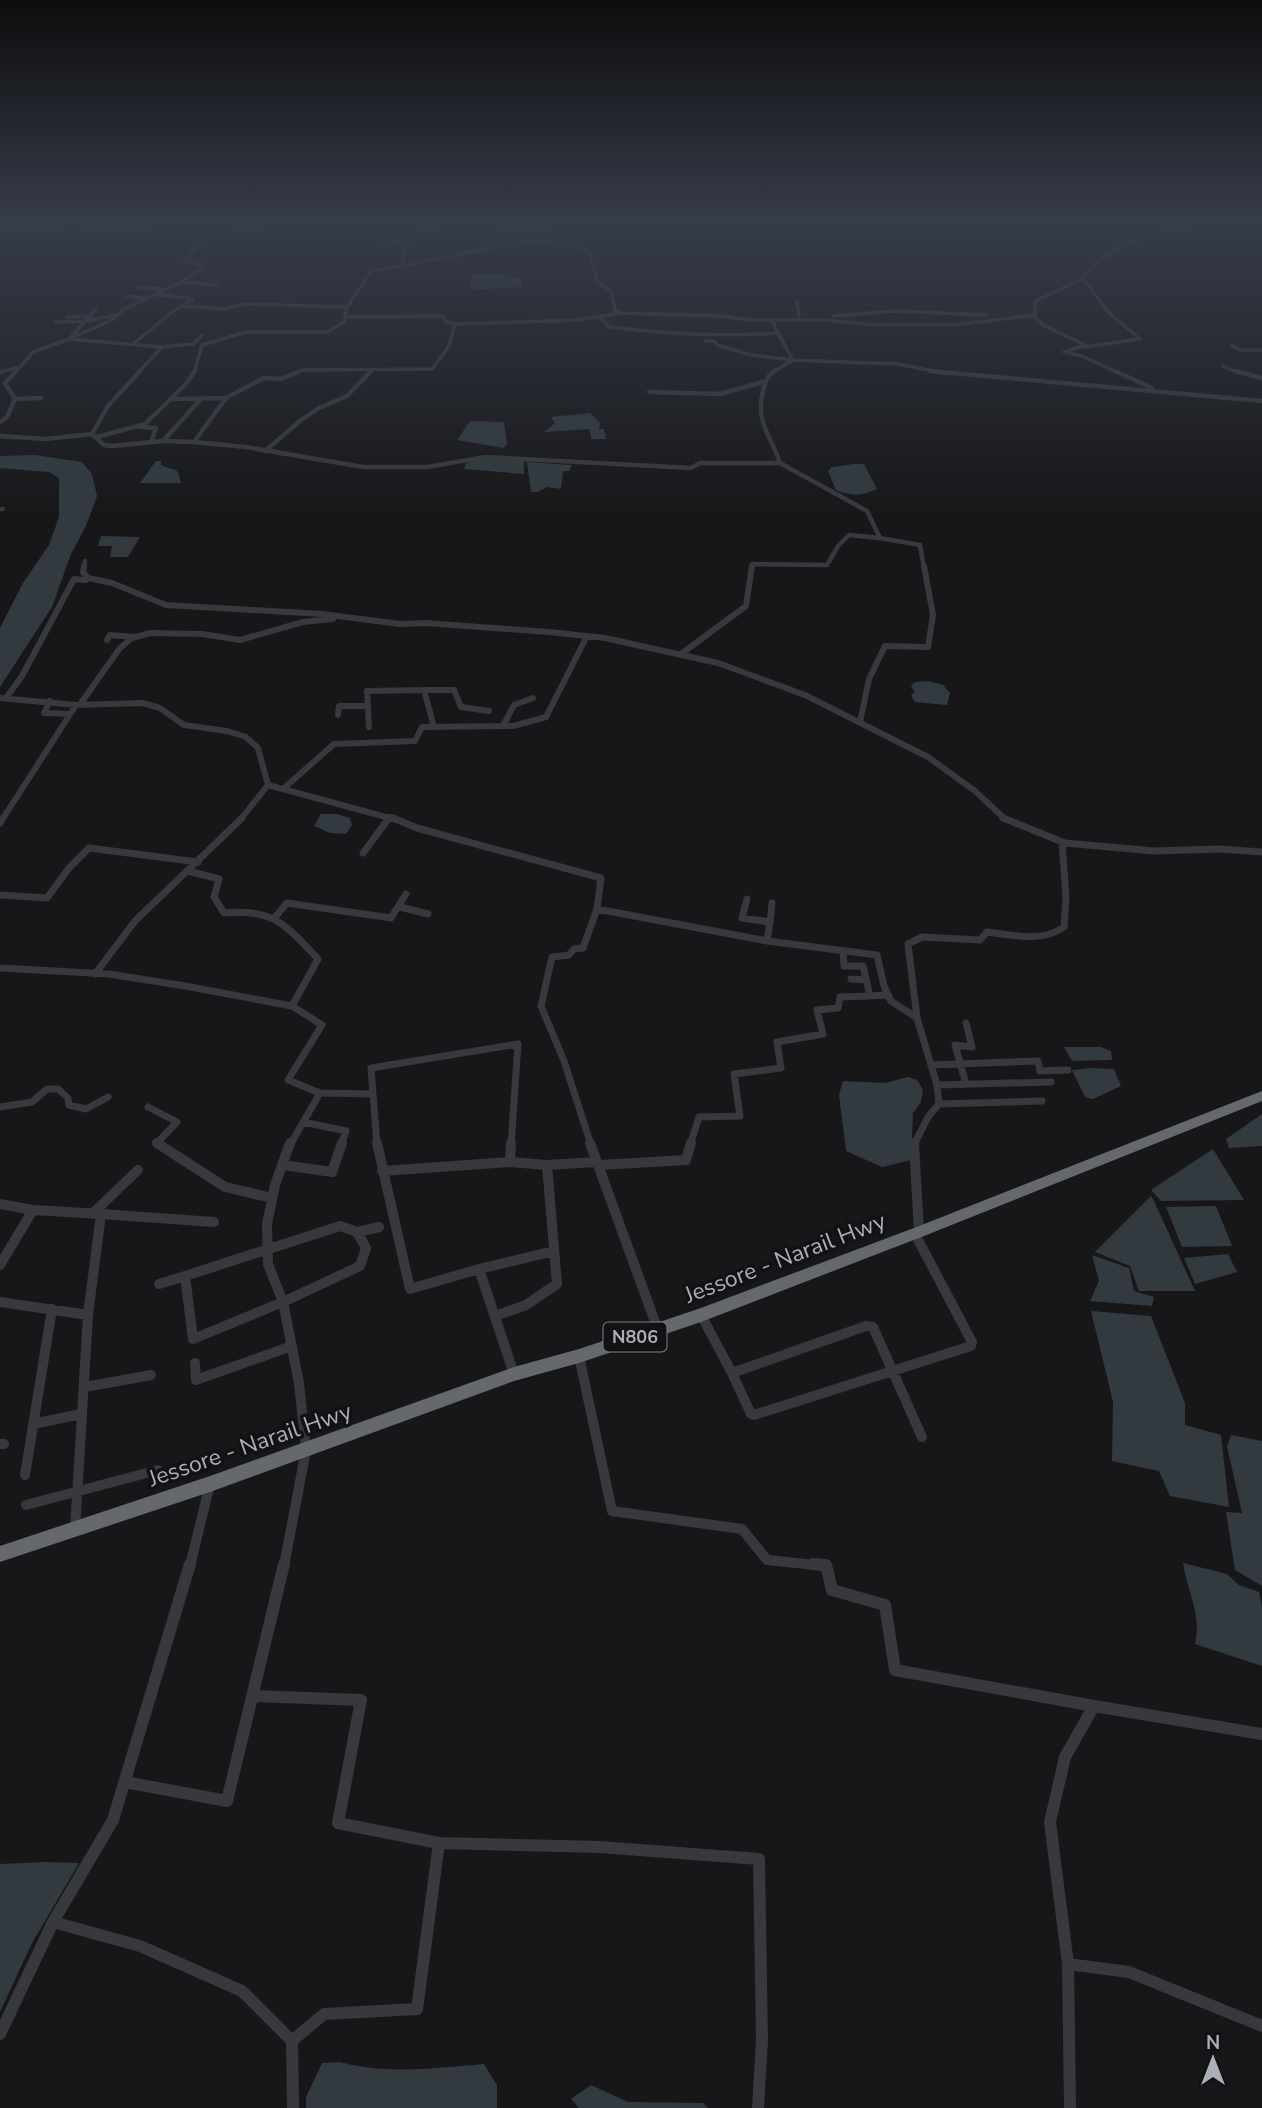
<svg xmlns="http://www.w3.org/2000/svg" width="1262" height="2108" font-family="'Nunito Sans',sans-serif">
<style>
.water{fill:#323a40}
.lines{fill:none;stroke-linecap:round;stroke-linejoin:round}
.minor-far5{stroke:#38393d;stroke-width:3.5}
.minor-far4{stroke:#38393d;stroke-width:4.5}
.minor-far3{stroke:#38393d;stroke-width:6}
.minor-far2{stroke:#38393d;stroke-width:7}
.minor-far1{stroke:#38393d;stroke-width:10}
.minor{stroke:#38393d;stroke-width:12}
.highway{fill:#65686d;fill-rule:evenodd}
.labels{text-anchor:middle;dominant-baseline:central;stroke-width:7;stroke-linejoin:round;paint-order:stroke}
.shield{fill:#121214;stroke:#7d8086;stroke-width:2}
.shield-label{font-size:18px;font-weight:bold;fill:#abafb7}
.near-street-label{font-size:23px;fill:#abafb7;stroke:#121214}
</style>
<rect width="100%" height="100%" fill="#171719"/>
<path class="water" d="M504,273L506,277H522L521,287L470,290L473,274Z
M590,413L600,423L599,429H604L606,439H591L590,429L544,432L555,423L551,417Z
M470,421L504,422L507,443L504,448L457,440Z
M35,455L82,462L92,474L97,496L86,526L71,554L52,607L0,687V628L23,583L49,545L59,517V478L49,472L0,468V456Z
M482,459L524,461V474L464,469L466,463Z
M156,461H161V465C177,472 177,465 181,483H140Z
M527,462L572,465L569,471H563L561,489L547,487L538,492H531Z
M854,464H864L877,489C864,496 849,496 836,490L828,471L832,467Z
M101,536L140,537L128,557H110L112,546H98Z
M929,681L943,685L950,693L947,705L915,702L911,695L915,692L911,686L915,682Z
M321,814H337L350,818L352,825L346,834L330,833L314,826Z
M1064,1047H1101L1111,1051L1112,1060L1072,1061Z
M1092,1068L1114,1069L1121,1086L1093,1099L1085,1097L1072,1070Z
M908,1077L917,1080L923,1090L921,1102L913,1113L911,1160L882,1167L846,1151L839,1095L843,1081L885,1083Z
M1262,1114V1146L1229,1148L1226,1139Z
M1213,1149L1244,1200L1161,1201L1151,1190Z
M1151,1196L1154,1201L1195,1291H1139L1130,1266L1095,1252Z
M1216,1206L1232,1246L1182,1247L1166,1207Z
M1228,1254L1237,1272L1195,1284L1184,1258Z
M1092,1255L1129,1268L1134,1291L1154,1297L1152,1306L1090,1301L1099,1281Z
M1091,1311L1151,1316L1185,1403V1425L1221,1435L1229,1507L1170,1496L1159,1471L1112,1461L1113,1402Z
M1231,1435L1262,1441V1586L1235,1570L1226,1512L1242,1513L1227,1446Z
M1183,1563L1227,1574L1239,1585L1259,1592L1262,1607V1666L1195,1644C1202,1614 1187,1591 1183,1563Z
M44,1862L79,1863L32,1943L0,2012V1864Z
M340,2062C387,2075 436,2068 484,2064L497,2085V2108H306V2097L322,2063Z
M591,2085L628,2102L703,2103L708,2108H579L571,2099Z"/>
<g class="lines">
<path class="minor-far5" d="M540,221L534,229L563,232L564,237
M1253,221L1262,223
M1195,224L1233,221
M0,228L125,227L201,240
M415,230L470,233L534,229
M404,241L380,239L389,233L409,234
M403,266L515,243L576,238L581,249L589,252L597,282L611,291L615,311L621,313
M1083,278L1108,312L1140,339L1084,347
M181,282L217,285
M137,287L161,289
M127,296L144,298
M797,302L799,316
M182,306L225,309L243,304L347,307
M1032,315L1043,325L1085,345L1064,352L1082,356L1119,373
M833,316L894,311L987,315
M67,317L91,316
M345,317L442,316L446,322L455,324L578,320L621,313L721,316L751,320H825L875,325H954L1035,315V301L1078,281L1105,257L1129,242L1155,233L1197,225
M601,318L609,327C666,334 720,337 778,333L772,320
M56,322L88,321L116,315
M778,333L793,360
M202,335L193,344L162,347L69,339L112,320L123,310L179,283L201,269L202,265L184,262L201,240L213,235L297,221
M705,341H714L717,345L751,355L793,360
M133,344L172,312L193,299L156,294
M1232,346L1241,350H1262
M1223,366L1239,373
M0,372L20,367L33,352L69,339L96,309
M14,373L18,369
M138,373L162,347
M194,373L202,345L246,332H328L344,322L347,307L371,271L403,266C400,244 410,232 428,221
M296,373L303,370L432,369L449,346L455,324
M369,373L373,369
M771,373L793,360L898,364L944,373"/>
<path class="minor-far4" d="M774,371C767,376 765,383 763,391C755,423 771,435 780,463
M930,371L1262,401
M1115,371L1152,388
M1235,371L1262,378
M0,372L3,371
M649,392L720,394L766,381
M15,399L41,398
M170,399L226,398L264,378L281,379L300,371
M0,422L7,417L15,399L5,383L16,371
M140,427L156,428L151,442
M92,434L108,406L140,371
M0,436L45,439L92,434L104,445L112,446L163,441L194,442L226,398
M97,437L145,424L185,385L195,371
M163,441L201,399
M194,442L246,447L363,467H427L485,457L691,468L700,463H780L867,511L880,538L920,545L924,568
M265,451L301,420L319,408L347,396L371,371
M0,509H3
M84,568L85,561
M751,568L752,564L827,565L838,546L849,535L880,538"/>
<path class="minor-far3" d="M84,566L83,572L88,578L112,583L166,605L322,614L400,624L426,623L549,632L605,638L718,663L805,695L928,757L975,791L1006,820
M107,640L110,635L135,637
M681,654L746,606L752,566
M0,698L76,705L143,703L160,708L184,725L227,731L246,737L258,748L268,785
M6,698L22,676L74,579L86,580
M50,701L44,713L70,714
M81,703L120,648L132,638L150,633L202,634L240,640L303,622L333,619
M338,715L339,706H368
M860,722L869,679L885,646L928,647L933,615L924,566
M503,726L514,705L533,698
M369,727L367,691L424,690
M434,727L424,690H454L461,707L489,711
M268,785L397,820
M283,789L334,744L415,741L422,727L513,726L546,717L587,636
M2,820L76,705
M240,820L268,785
M388,820L390,817"/>
<path class="minor-far2" d="M393,818L417,828L601,878L597,909L767,941L877,955L884,986L891,1001L917,1018L937,1085L939,1104L928,1117L914,1145
M1003,818L1065,843L1154,851L1219,849L1262,852
M0,823L3,818
M363,853L389,818
M188,871L219,879L214,897L224,913C273,908 286,925 318,959L292,1006
M0,895L47,898L69,868L89,848L198,862
M747,899L742,918L770,922L767,941
M400,907L428,914
M276,916L287,903L391,918L406,894
M770,922L772,903
M843,951L844,966H863L870,996L887,995
M0,968L109,974L185,986L292,1006L322,1025L288,1080L320,1093L290,1145
M95,974L135,921L242,818
M851,979L866,980
M917,1018L908,944L922,937L980,940L987,932C1013,935 1041,943 1064,927L1066,897L1062,842
M966,1023L972,1047L955,1045L966,1084
M931,1065L1038,1061L1040,1071L1068,1070
M937,1085L1051,1082
M320,1093L373,1094
M939,1104L1042,1101
M0,1107L32,1102L47,1089H58L68,1098L69,1105L86,1109L108,1097
M148,1107L177,1122L156,1144L158,1145
M303,1122L346,1131L341,1145
M377,1145L371,1068L518,1044L511,1145
M591,1145L564,1061L541,1006L552,957L569,955L574,949L583,948L597,909
M690,1145L699,1117L740,1116L734,1074L781,1068L777,1042L823,1034L817,1010L838,1008L840,997L870,996"/>
<path class="minor-far1" d="M157,1143L225,1187L272,1198
M377,1143L410,1289L479,1269L514,1374
M590,1143L658,1330
M914,1143L919,1232
M283,1165L332,1172L342,1143
M547,1165L596,1162
M599,1165L686,1160L691,1143
M382,1171L510,1162
M0,1204L33,1210L101,1214L88,1315L75,1529
M92,1214L138,1170
M101,1214L214,1222
M340,1226L357,1232L366,1248L360,1266L283,1302L193,1339L185,1276Z
M357,1232L379,1227
M0,1265L33,1210
M479,1269L554,1251
M159,1284L185,1276
M0,1302L88,1315
M701,1315L732,1373L866,1326L873,1327L922,1437
M495,1316L526,1305L557,1284L547,1165L510,1162L511,1143
M579,1356L612,1511L742,1529L767,1560L826,1566
M195,1363L196,1380L292,1346
M732,1373L751,1414L754,1415L971,1346L972,1342L915,1234
M85,1387L151,1375
M33,1424L81,1414
M0,1444H4
M25,1475L52,1309
M26,1505L158,1470
M190,1566L210,1484
M284,1566L306,1450L299,1383L283,1302L268,1264L267,1224L275,1185L290,1143"/>
<path class="minor" d="M813,1564L826,1565L832,1590L885,1605L895,1670L1094,1706
M252,1696L361,1700L338,1823L439,1843L600,1847L759,1859L762,2041L758,2108
M1262,1734L1094,1706L1065,1757L1050,1822L1068,1964L1129,1972L1262,2026
M125,1782L227,1801L284,1564
M53,1922L140,1946L242,1991L292,2041L293,2108
M1068,1964L1070,2108
M0,2034L53,1922L113,1820L190,1564
M292,2041L324,2014L417,2009L439,1843"/>
<path class="highway" d="M1262,1091V1101L924,1236L701,1322L579,1363L514,1381L210,1492L0,1562V1546L210,1476L514,1367L579,1349L701,1308L914,1228Z"/>
</g>
<linearGradient id="sky" x2="0" y2="1"><stop stop-color="#0d0d0e"/><stop offset="0.43" stop-color="#363c49"/><stop offset="1" stop-color="#363c49" stop-opacity="0"/></linearGradient>
<rect width="1262" height="516" fill="url(#sky)"/>
<g class="labels">
<rect class="shield" x="603.5" y="1322.5" width="63" height="29" rx="5"/>
<g class="shield-label">
<text x="635" y="1337">N806</text>
</g>
<g class="near-street-label">
<text transform="translate(785 1258) rotate(-21)">Jessore - Narail Hwy</text>
<text transform="translate(250 1445) rotate(-19)">Jessore - Narail Hwy</text>
</g>
</g>
<g transform="translate(1213 2059)" stroke="#121214" stroke-width="5" paint-order="stroke">
<path d="M0-5L12 26L0 18L-12 26Z" fill="#abafb7"/>
<text y="-10" font-size="19" font-weight="bold" text-anchor="middle" fill="#abafb7">N</text>
</g>
</svg>
